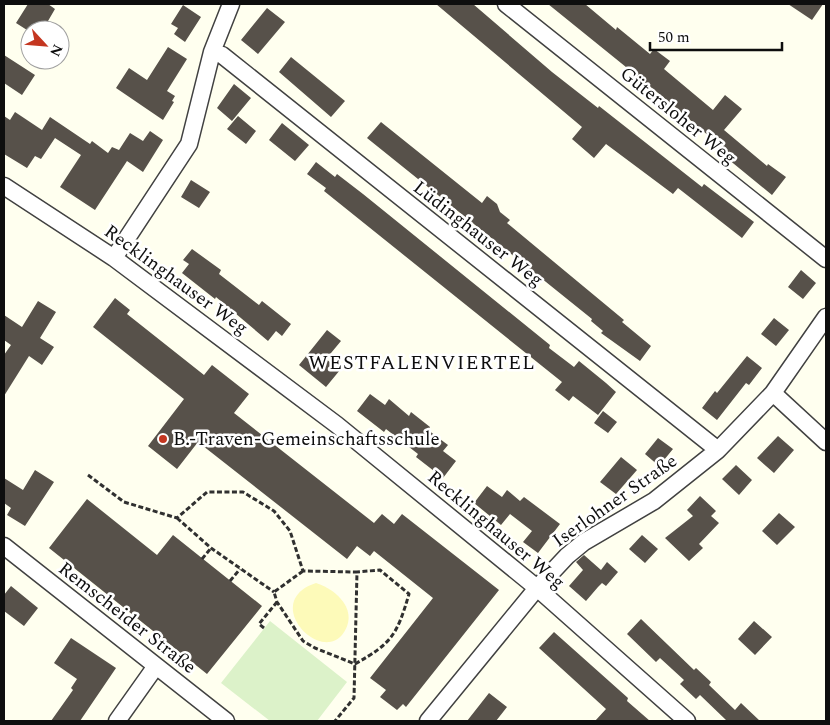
<svg xmlns="http://www.w3.org/2000/svg" width="830" height="725" font-family="Spectral,serif">
<style>
.sand{fill:#fdfab9}
.pitch{fill:#dcf2c9}
.building{fill:#57514a}
.lines{fill:none;stroke-linecap:round;stroke-linejoin:round}
.street-casing{stroke:#414141;stroke-width:19}
.path{stroke:#303030;stroke-width:3;stroke-dasharray:5 2.5;stroke-linecap:butt}
.street{stroke:#fff;stroke-width:16}
.poi-dot{fill:#c43620;stroke:#fff;stroke-width:2}
.labels{text-anchor:middle;dominant-baseline:central;stroke-width:5;stroke-linejoin:round;paint-order:stroke}
.street-label{font-size:19px;fill:#0e0e0e;stroke:#fff}
.poi-label{font-size:19px;fill:#0e0e0e;stroke:#fff;text-anchor:start}
.neighbourhood-label{font-size:20px;letter-spacing:1px;fill:#0e0e0e;stroke:#fff}
</style>
<rect width="100%" height="100%" fill="#ffffef"/>
<path class="sand" d="M316,583C338,590 360,612 342,635C318,663 261,601 316,583Z"/>
<path class="pitch" d="M270,621L347,682L317,721H270L221,683Z"/>
<path class="building" d="M28,4H48L55,9L48,21L62,30H27L16,23Z
M436,4H473L552,72L598,108L599,106L702,187L704,184L754,222L742,238L678,188L673,194L606,144L594,158L572,139L582,127Z
M548,4H585L616,30L617,27L650,54L654,49L670,61L664,69L713,110L725,95L742,109L724,130L767,166L768,164L786,177L772,195L728,159L731,155L668,101Z
M788,4H823L812,20Z
M183,5L201,17L185,42L174,34L178,28L171,24Z
M267,8L285,22L258,54L241,40Z
M168,47L187,59L167,91L175,96L172,101L174,102L163,120L116,88L129,68L147,80Z
M4,55L35,75L22,95L4,83Z
M291,57L345,101L331,117L279,72Z
M234,84L251,98L232,121L217,108Z
M15,112L42,130L50,117L90,144L92,141L108,153L112,147L119,150L130,133L143,141L150,131L163,140L143,172L127,161L95,210L60,187L81,155L55,138L41,159L35,156L27,168L4,154V116L10,120Z
M238,116L256,131L246,144L227,129Z
M381,122L482,203L487,196L497,204L500,212L510,220L507,223L624,320L622,322L651,346L640,361L601,333L603,331L591,321L592,319L367,138Z
M282,123L309,145L295,161L269,140Z
M316,162L335,177L337,174L363,194L550,345L549,348L574,367L579,361L606,383L616,392L598,415L573,396L569,401L555,390L562,382L324,191L326,188L307,174Z
M191,180L210,192L199,208L181,197Z
M192,249L221,270L219,274L259,305L262,301L291,324L282,336L276,331L268,341L216,297L215,299L182,273L189,264L183,260Z
M801,270L816,283L803,299L788,287Z
M115,298L130,310L127,314L204,375L212,365L249,394L234,413L374,523L382,514L394,524L402,514L499,590L406,707L403,704L397,710L380,697L386,690L370,678L433,598L374,551L370,556L357,546L347,559L198,442L177,469L148,446L184,399L93,327Z
M38,301L56,312L40,338L54,347L42,365L29,356L4,396V355L11,345L4,340V315L22,327Z
M774,318L789,330L776,346L761,334Z
M327,330L341,341L326,359L340,370L326,387L299,365Z
M747,356L762,368L749,385L746,383L717,420L702,408L715,391L717,393Z
M370,394L385,405L389,399L409,416L411,412L430,427L428,430L448,445L443,451L456,461L443,478L416,457L418,454L386,429L384,432L357,411Z
M603,411L617,422L608,433L594,423Z
M778,436L794,450L774,473L757,458Z
M658,438L673,449L659,466L645,454Z
M621,457L637,470L616,494L600,482Z
M736,465L752,480L739,495L722,479Z
M35,470L54,482L25,526L7,515L11,508L4,503V478L23,490Z
M487,486L502,497L507,490L520,501L524,497L560,524L538,553L523,542L532,531L510,514L501,525L474,503Z
M700,496L716,511L711,516L719,523L699,544L703,548L689,561L665,538L693,516L687,510Z
M87,499L157,555L173,535L262,606L207,674L49,548Z
M779,513L795,527L777,545L762,531Z
M642,535L658,549L645,563L629,549Z
M584,555L601,570L607,562L618,572L606,586L602,583L598,587L586,601L569,586L583,570L576,562Z
M11,586L38,608L24,626L4,611V595Z
M641,619L694,670L696,668L711,682L709,685L735,710L741,703L760,721H724L726,720L700,695L696,699L680,684L684,680L660,658L656,662L627,634Z
M754,621L772,637L755,655L738,639Z
M554,632L628,698L627,701L650,721H595L606,709L539,648Z
M71,638L116,668L80,721H51L73,690L71,688L77,679L54,663Z
M489,693L507,707L496,721H467Z"/>
<g class="lines">
<defs>
<path id="street" d="M506,4L826,259
M212,52L222,55L718,450
M4,186L114,258L337,425L537,588L687,721
M114,258L189,144L212,52L231,4
M773,393L826,442
M4,546L226,721
M117,721L156,666
M428,721L537,588L567,556L584,542L654,501L718,450L773,393L826,317"/>
</defs>
<use href="#street" class="street-casing"/>
<path class="path" d="M88,475L124,502L177,518L207,492H243L274,511L290,531L303,571L357,572L354,698L335,721
M177,518L211,548L274,592
M202,559L211,548
M303,571L274,592L277,602L303,641L315,648L355,664C392,643 397,635 409,594L380,570L357,572
M230,581L240,569
M264,628L259,624L277,602"/>
<use href="#street" class="street"/>
</g>
<circle class="poi-dot" cx="163" cy="439" r="5"/>
<g class="labels">
<g class="street-label">
<text transform="translate(678 116) rotate(39)">Gütersloher Weg</text>
<text transform="translate(478 234) rotate(38)">Lüdinghauser Weg</text>
<text transform="translate(176 280) rotate(36)">Recklinghauser Weg</text>
<text transform="translate(615 501) rotate(-35)">Iserlohner Straße</text>
<text transform="translate(496 530) rotate(40)">Recklinghauser Weg</text>
<text transform="translate(127 618) rotate(38)">Remscheider Straße</text>
</g>
<g class="poi-label">
<text x="173" y="439">B.-Traven-Gemeinschaftsschule</text>
</g>
<g class="neighbourhood-label">
<text x="422" y="363">WESTFALENVIERTEL</text>
</g>
</g>
<rect width="830" height="725" fill="none" stroke="#0e0e0e" stroke-width="10"/>
<g transform="translate(45 45) rotate(116)"><circle r="24" fill="#ffffff" stroke="#9f9f9f"/>
<path d="M0-4L9 19L0 12L-9 19Z" fill="#c43620"/>
<text y="-8" font-size="14" font-weight="bold" text-anchor="middle" fill="#0e0e0e">N</text>
</g>
<path d="M650 42v8h132v-8" fill="none" stroke="#0e0e0e" stroke-width="2.5"/>
<text x="658" y="42" font-size="15" fill="#0e0e0e" stroke="#ffffff" stroke-width="4" paint-order="stroke">50 m</text>
</svg>
